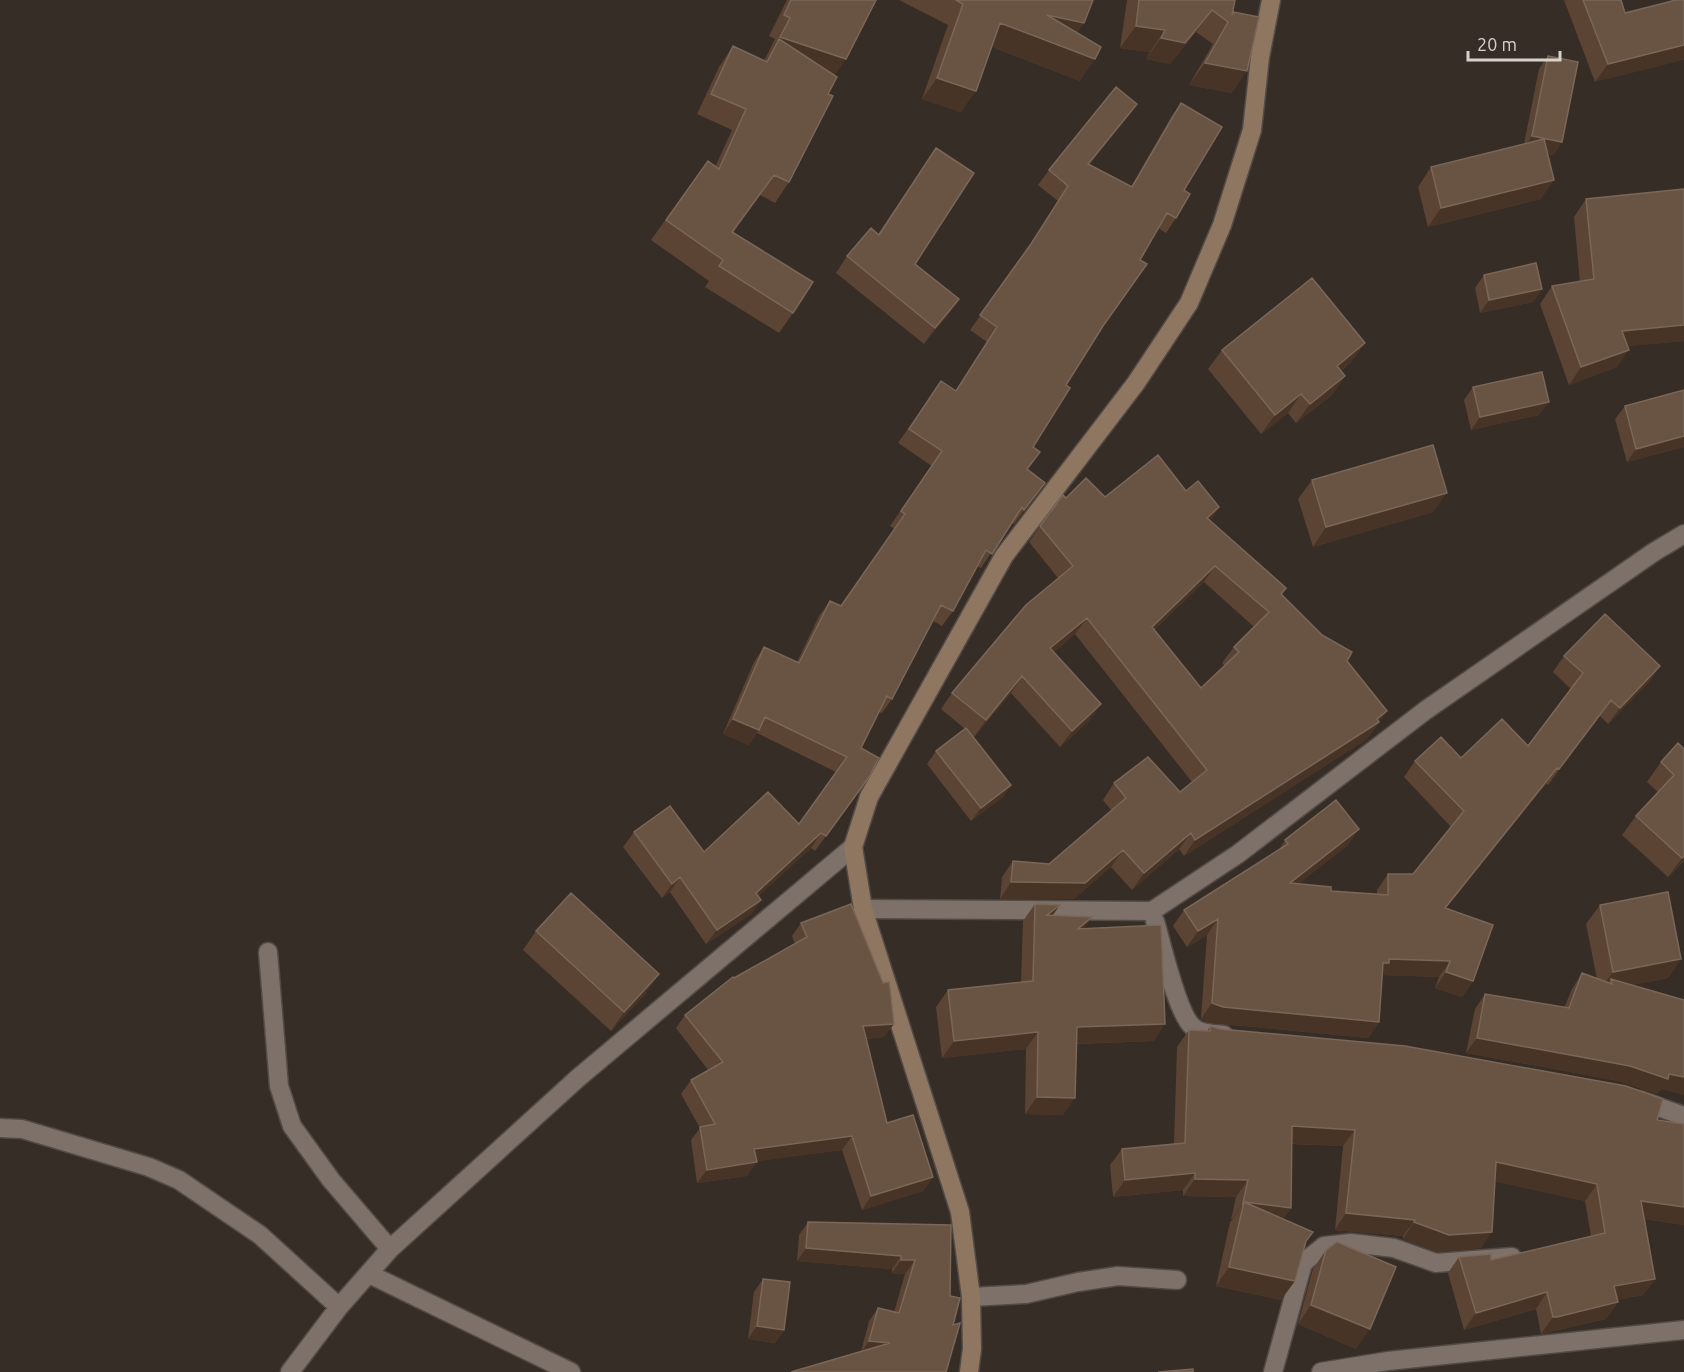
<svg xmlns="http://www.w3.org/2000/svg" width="1684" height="1372" font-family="Ubuntu,sans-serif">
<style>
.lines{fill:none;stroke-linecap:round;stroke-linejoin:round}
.street-casing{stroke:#524a45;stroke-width:21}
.secondary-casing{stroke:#524a45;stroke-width:21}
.street{stroke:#7d716a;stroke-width:18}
.secondary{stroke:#8e7661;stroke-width:18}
.wall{fill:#5b4433;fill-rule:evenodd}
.shaded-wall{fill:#473427}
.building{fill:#695343;stroke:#7a6758;stroke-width:1.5;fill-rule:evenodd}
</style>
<rect width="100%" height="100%" fill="#372d27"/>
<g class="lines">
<defs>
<path id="street" d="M863,909L1152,911L1238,854L1426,710L1654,552L1684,534
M1155,921C1162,944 1177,1014 1193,1027C1200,1034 1215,1034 1224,1035
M268,952L279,1086L292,1126L331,1180L390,1249
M1639,1100L1684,1116
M0,1128L22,1129L149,1167L179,1180L260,1235L339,1307
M369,1274L571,1372
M971,1297L1026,1294L1078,1282L1118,1276L1177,1280
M290,1372L339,1307L390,1249L578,1078L853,847
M1273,1372L1303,1263L1324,1246L1351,1243L1394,1248L1436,1263L1512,1257
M1321,1372L1388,1361L1684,1330"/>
<path id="secondary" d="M969,1372L972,1349L971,1297L960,1212L863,909L853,847L869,797L1004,556L1136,383L1189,303L1222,225L1252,130L1260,57L1271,0"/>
</defs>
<use href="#street" class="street-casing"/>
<use href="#secondary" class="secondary-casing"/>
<use href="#street" class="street"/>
<use href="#secondary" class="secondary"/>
</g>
<path class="wall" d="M787,0H876L834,76L828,94L789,182L775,203L760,195L733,233L793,313L779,333L705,287L709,281L651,240L708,161L715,167L732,130L697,114L719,67L733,46L764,61L775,39L769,36Z
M899,0H1093L1077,33L1080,81L992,47L961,112L922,99L948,25Z
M1127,0H1235L1232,14V93L1189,85L1213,44L1196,32L1170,64L1146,59L1150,52L1120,48Z
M1564,0H1621L1625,13L1676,0L1595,82Z
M1548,56L1562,142L1553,155L1548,154L1541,199L1428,227L1418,187L1431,167L1524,144L1539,69Z
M1181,103L1184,190L1176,218L1166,233L1158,228L1101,328L1066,385L1033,447L1027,469L1045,483L1014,524L1012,522L981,568L977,566L953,611L942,626L933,621L892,699L882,713L879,712L861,748L869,777L815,851L811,848L758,896L761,900L751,914L706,944L670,892L662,898L623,847L634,832L704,852L799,824L836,772L757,733L749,745L723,734L754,662L764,647L797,662L819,616L830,601L841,606L895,529L890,526L932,466L898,443L941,381L956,391L987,342L970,330L1023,256L1058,201L1038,185L1049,170L1126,118L1089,165L1131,187L1171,117Z
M936,148L915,264L959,299L947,316L924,344L836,273L847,256L878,234Z
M1586,199L1684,341L1628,346L1617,367L1569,385L1540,304L1552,286L1580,282L1574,217Z
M1484,275L1542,289L1533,302L1480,313L1475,288Z
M1365,343L1351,362L1341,371L1345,376L1332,395L1296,423L1288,413L1261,434L1208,369L1222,350Z
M1473,387L1539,415L1471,430L1464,400Z
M1684,390V447L1627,462L1615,419L1625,406Z
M1312,480L1433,512L1313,547L1298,499Z
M1186,491L1219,507L1210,521L1286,588L1282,595L1347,661L1387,711L1367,739L1184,856L1179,849L1132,890L1111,867L1074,899H1000L1002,877L1013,861L1049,864L1111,810L1103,800L1114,783L1180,792L1192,782L1075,634L1054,652L1089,721L1060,747L1011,693L974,737L972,735L1011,785L1002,798L971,821L927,764L936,751L965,729L941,709L952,693L1058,578L1029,542L1040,526L1066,498L1105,497ZM1204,582L1254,627L1234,647L1222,663L1225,666L1201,688L1154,630Z
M1564,656L1660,666L1649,682L1608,724L1600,716L1548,785L1546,784L1446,908L1473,981L1462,997L1435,988L1439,977L1382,975L1379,1022L1368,1038L1212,1023L1201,1019L1207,935L1187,947L1173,926L1184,910L1279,850L1285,840L1348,845L1298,884L1331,891L1377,894V890L1388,874H1413L1451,827L1404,777L1415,761L1461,758L1528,746L1571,689L1553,672Z
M1684,749V861L1668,877L1622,835L1636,816L1658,792L1647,782L1661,762Z
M1035,904L1052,916L1083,928L1154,1041L1077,1044L1063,1115L1025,1114L1026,1049L942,1058L936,1007L948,990L1021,982L1023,921Z
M1600,905L1681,959L1668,978L1631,985L1661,1089L1657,1094L1619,1081L1466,1053L1475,1009L1485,994L1564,1008L1572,989L1582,973L1597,979L1586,924Z
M801,923L884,1037L866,1039L887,1123L933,1177L923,1191L862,1210L842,1150L756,1161L747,1176L697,1183L691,1140L700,1128L681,1094L691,1080L708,1070L676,1028L685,1015L734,978L795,944L792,936Z
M536,931L646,993L611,1031L523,950Z
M1211,1026L1220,1029L1657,1120L1684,1124V1225L1645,1219L1655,1279L1643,1295L1617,1300L1618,1302L1606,1319L1541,1334L1536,1309L1464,1330L1448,1273L1459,1257L1491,1260L1591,1236L1585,1201L1495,1181L1481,1248L1438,1252L1403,1239V1236L1335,1230L1343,1146L1292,1144L1291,1208L1283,1219L1305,1244L1281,1300L1216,1286L1230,1222L1232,1220H1231L1236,1197L1183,1196V1190L1113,1197L1110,1165L1122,1149L1174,1144L1177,1047L1189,1030L1207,1031Z
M808,1222L951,1225L950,1296L960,1298L861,1352L869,1321L878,1308L894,1312L905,1274L892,1273V1269L797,1261L799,1235Z
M1326,1250L1356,1349L1298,1324L1313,1269Z
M763,1279L784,1330L775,1343L748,1339L754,1292Z"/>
<path class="shaded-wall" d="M1212,10L1196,32L1170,64L1146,59L1161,38Z
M1047,15L1084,23L1069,44L1095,59L1080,81L985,44L1000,23Z
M1136,26L1165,30L1150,52L1120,48Z
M780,37L846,59L831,81L779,39L765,58Z
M1684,45V60L1595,82L1608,64Z
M1205,63L1247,71L1232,93L1189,85Z
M937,78L976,91L961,112L922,99Z
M1137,104L1126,118L1077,179L1088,164Z
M1532,136L1562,142L1553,155L1523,149Z
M1554,180L1541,199L1428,227L1441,208Z
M1542,289L1533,302L1480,313L1489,300Z
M959,299L947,316L924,344L935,328Z
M1684,325V341L1610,348L1622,331Z
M1365,343L1351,362L1323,385L1337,366Z
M1629,350L1617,367L1569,385L1581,367Z
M1345,376L1332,395L1296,423L1310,404Z
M1301,394L1288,413L1261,434L1275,415Z
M1549,402L1539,415L1471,430L1480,417Z
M1684,436V447L1627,462L1636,449Z
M1045,483L1034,498L1014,524L1024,510Z
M1447,493L1433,512L1313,547L1326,527Z
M1219,507L1208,524L1207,518Z
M1215,566L1204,582L1140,643L1152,627Z
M1087,618L1075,634L1039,665L1050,648Z
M1660,666L1649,682L1608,724L1620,708Z
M1022,676L1011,693L974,737L986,720Z
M1611,700L1600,716L1548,785L1559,769Z
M1101,704L1089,721L1060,747L1072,731Z
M1387,711L1367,739L1184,856L1195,840L1377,719Z
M733,719L759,730L749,745L723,734Z
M1557,768L1546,784L1433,924L1445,908Z
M1011,785L1002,798L971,821L981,808Z
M1359,829L1348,845L1279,899L1290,883Z
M821,833L811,848L746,908L756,893Z
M1191,833L1179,849L1132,890L1144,873Z
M1123,850L1111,867L1074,899H1000L1011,882Z
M1684,856V860L1668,877L1682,858Z
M680,877L670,892L662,898L672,884Z
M761,900L751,914L706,944L717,930Z
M1060,905L1048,922L1047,915Z
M1092,917L1080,934L1078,929Z
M1218,919L1207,935L1187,947L1198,931Z
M1389,959L1450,961L1439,977L1380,975L1383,963Z
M1681,959L1668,978L1608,990L1612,984L1611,979L1603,990L1599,991L1613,972Z
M1446,972L1473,981L1462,997L1435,988Z
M659,974L646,993L611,1031L624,1012Z
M1212,1003L1379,1022L1368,1038L1212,1023L1201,1019Z
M894,1024L884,1037L853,1040L863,1026Z
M1165,1024L1154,1041L1065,1044L1077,1027Z
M1038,1032L1026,1049L942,1058L954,1041Z
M1477,1038L1630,1066L1684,1077V1095L1661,1089L1657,1094L1619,1081L1466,1053Z
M1037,1097L1075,1098L1063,1115L1025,1114Z
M1292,1126L1355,1130L1343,1146L1280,1143Z
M852,1136L842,1150L745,1163L754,1149Z
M757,1162L747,1176L697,1183L707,1170Z
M1496,1162L1597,1184L1585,1201L1484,1179Z
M1195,1173L1183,1190L1113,1197L1125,1180Z
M933,1177L923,1191L862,1210L871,1196Z
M1195,1179L1248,1180L1236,1197L1183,1196Z
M1641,1201L1684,1207V1225L1630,1217Z
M1243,1203L1232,1220H1231Z
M1244,1203L1291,1208L1279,1224Z
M1346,1213L1415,1220L1403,1236L1335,1230Z
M1414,1222L1492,1232L1481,1248L1438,1252L1403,1239Z
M806,1248L901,1256L892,1269L797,1261Z
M901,1260H915L905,1274L892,1273Z
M1229,1267L1295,1281L1281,1300L1216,1286Z
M1655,1279L1643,1295L1602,1303L1614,1286Z
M1547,1292L1536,1309L1464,1330L1476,1313Z
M1618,1302L1606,1319L1541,1334L1553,1317Z
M1311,1305L1370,1329L1356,1349L1298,1324Z
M757,1326L784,1330L775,1343L748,1339Z
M869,1341L890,1343L860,1354Z"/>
<path class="building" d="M791,0H876L846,59L780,37L790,18L784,15Z
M956,0H1093L1084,23L1047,15L1101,47L1095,59L1000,23L976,91L937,78L963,4Z
M1139,0H1235L1232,15L1234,12L1259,17L1247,71L1205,63L1228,22L1212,10L1185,43L1161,38L1165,30L1136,26Z
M1583,0H1621L1625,13L1676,0H1684V45L1608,64Z
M779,39L837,77L828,94L833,96L789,182L774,175L732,232L813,282L793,313L719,266L723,260L666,220L708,161L719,169L746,109L711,94L733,46L767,62Z
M1548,56L1578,62L1562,142L1532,136Z
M1116,87L1137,104L1088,164L1132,187L1181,103L1222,127L1184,190L1190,194L1176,218L1167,213L1140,260L1147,264L1103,326L1066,385L1070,388L1033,447L1040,452L1027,469L1045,483L1024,510L1022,507L992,554L986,550L953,611L941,605L892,699L887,696L861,748L879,758L869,777L826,836L821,833L756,893L761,900L717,930L680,877L672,884L634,832L670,806L704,852L768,792L799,824L847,757L765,717L759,730L733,719L764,647L799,663L830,601L841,606L905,514L901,511L942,451L909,429L941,381L956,391L997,327L980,315L1031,244L1068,186L1049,170Z
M1544,139L1554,180L1441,208L1431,167Z
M936,148L974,173L915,264L959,299L935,328L847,256L871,228L879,235Z
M1684,189V325L1622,331L1629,350L1581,367L1552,286L1594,279L1586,199Z
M1536,263L1542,289L1489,300L1484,275Z
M1312,278L1365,343L1337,366L1345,376L1310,404L1301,394L1275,415L1222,350Z
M1542,372L1549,402L1480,417L1473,387Z
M1684,390V436L1636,449L1625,406Z
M1433,445L1447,493L1326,527L1312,480Z
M1158,455L1186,491L1198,481L1219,507L1207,518L1286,588L1281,594L1322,635L1352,652L1347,661L1387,711L1377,719L1379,722L1195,840L1191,833L1144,873L1123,850L1085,883L1011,882L1013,861L1049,864L1126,798L1114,783L1148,757L1180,792L1207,770L1087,618L1050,648L1101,704L1072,731L1022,676L986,720L952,693L1026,605L1073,566L1040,526L1063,495L1066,498L1086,478L1105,497ZM1215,566L1269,612L1234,647L1239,652L1201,688L1152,627Z
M1605,614L1660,666L1620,708L1611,700L1559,769L1557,768L1445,908L1493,925L1473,981L1446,972L1450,961L1389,959V963H1383L1379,1022L1223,1007L1212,1003L1218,919L1198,931L1184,910L1288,844L1285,840L1336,800L1359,829L1290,883L1331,887V891L1388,895V874H1413L1464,811L1415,761L1441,737L1461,758L1502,719L1528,746L1583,673L1564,656Z
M966,728L1011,785L981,808L936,751Z
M1678,743L1684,749V856L1682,858L1636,816L1674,775L1661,762Z
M1668,892L1681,959L1613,972L1600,905Z
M571,893L659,974L624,1012L536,931Z
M851,904L883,983L889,982L890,988L894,1024L863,1026L887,1123L913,1115L933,1177L871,1196L852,1136L754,1149L757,1162L707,1170L700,1127L715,1124L691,1080L723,1062L685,1015L733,977L734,978L807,937L801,923Z
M1035,904L1060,905L1047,915L1092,917L1078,929L1161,925L1165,1024L1077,1027L1075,1098L1037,1097L1038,1032L954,1041L948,990L1033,981Z
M1582,973L1612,984L1611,979L1684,1000V1077L1669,1074L1668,1079L1630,1066L1477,1038L1485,994L1569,1008Z
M1211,1026L1220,1029L1405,1046L1626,1086L1663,1099L1657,1120L1684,1124V1207L1641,1201L1655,1279L1614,1286L1618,1302L1557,1317H1553L1547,1292L1476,1313L1459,1257L1491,1254V1260L1605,1233L1597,1184L1496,1162L1492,1232L1449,1235L1414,1222L1415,1220L1346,1213L1355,1130L1292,1126L1291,1208L1244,1202L1243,1203L1248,1180L1195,1179V1173L1125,1180L1122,1149L1185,1143L1189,1030L1210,1031Z
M1244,1202L1313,1232L1306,1241L1295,1281L1229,1267Z
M808,1222L951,1225L950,1296L960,1298L953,1325L960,1323L946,1372H791L890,1343L869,1341L878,1308L899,1313L915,1260H901V1256L806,1248Z
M1337,1242L1396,1267L1370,1329L1311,1305L1326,1250Z
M763,1279L790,1282L784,1330L757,1326Z
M1193,1369V1372H1158Z"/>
<path d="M1468 51v9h92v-9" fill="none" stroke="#d7d1cc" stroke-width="3"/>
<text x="1477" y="51" font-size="18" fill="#d7d1cc" stroke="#372d27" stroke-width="4.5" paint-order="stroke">20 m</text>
</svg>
